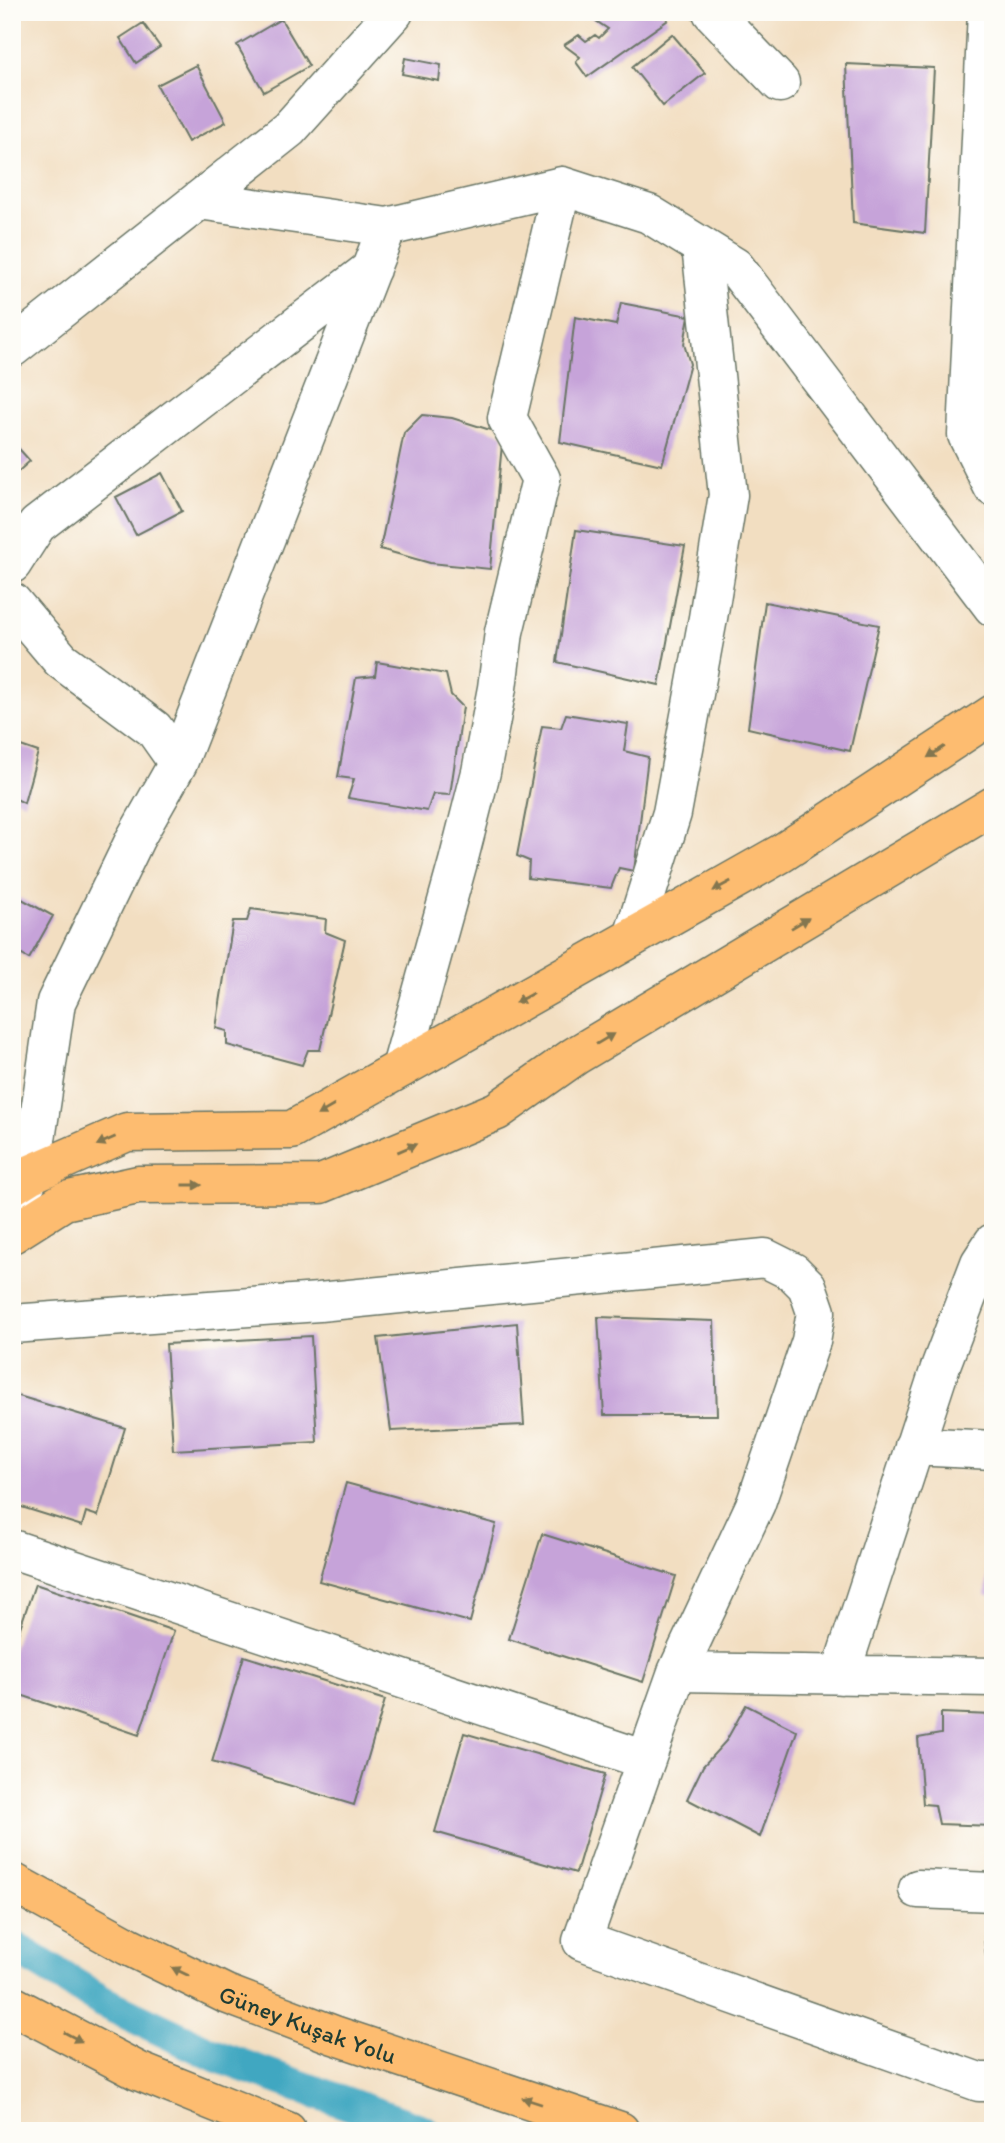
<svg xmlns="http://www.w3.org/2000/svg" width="1005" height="2143" font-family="Itim,sans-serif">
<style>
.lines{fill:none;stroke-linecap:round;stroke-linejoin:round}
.canal{stroke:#41a7c1;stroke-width:33}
.building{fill:#c6a3d9}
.minor-casing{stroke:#697565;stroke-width:41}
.major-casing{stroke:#697565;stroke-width:41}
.minor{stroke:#fff;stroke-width:38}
.major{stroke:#fdbc6f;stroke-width:38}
.oneway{fill:#83764f}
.labels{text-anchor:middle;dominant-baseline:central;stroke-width:5;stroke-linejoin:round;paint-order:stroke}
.street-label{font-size:24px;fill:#1f3d34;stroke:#fdfcf7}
</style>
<rect width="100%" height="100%" fill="#fdfcf7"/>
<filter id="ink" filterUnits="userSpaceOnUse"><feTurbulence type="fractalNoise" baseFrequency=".0143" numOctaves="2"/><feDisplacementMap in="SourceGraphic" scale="14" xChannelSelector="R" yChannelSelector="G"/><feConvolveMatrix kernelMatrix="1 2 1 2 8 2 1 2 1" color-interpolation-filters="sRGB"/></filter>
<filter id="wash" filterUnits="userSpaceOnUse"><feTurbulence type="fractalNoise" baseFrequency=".00686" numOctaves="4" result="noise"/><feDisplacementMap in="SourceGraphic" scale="28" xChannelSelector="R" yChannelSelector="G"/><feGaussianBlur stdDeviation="1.57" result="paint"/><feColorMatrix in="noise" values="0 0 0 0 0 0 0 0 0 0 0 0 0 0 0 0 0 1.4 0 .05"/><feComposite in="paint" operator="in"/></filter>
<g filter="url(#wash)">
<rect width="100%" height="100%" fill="#f2dec1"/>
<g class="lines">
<path class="canal" d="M12,1946L103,2002L219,2057L424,2131"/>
</g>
<g id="blocks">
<path class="building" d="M591,12H661L668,20L587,77L576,62L580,57L564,45L579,35L586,41L595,35L599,38L608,29L590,17Z
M281,19L309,66L264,92L237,45Z
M143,23L160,47L136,63L120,38Z
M672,34L705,73L663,106L632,67Z
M405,58L441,65L439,81L402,74Z
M846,64L934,68L925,233L853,223Z
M196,65L226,122L188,142L157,85Z
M621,303L689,316L684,344L690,364L662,465L560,442L575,317L616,325Z
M422,415L452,418L503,434L490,569L430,563L380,549L404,433Z
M12,441L30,461L12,477Z
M162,473L182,511L136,535L116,497Z
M576,530L685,546L659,685L557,662Z
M765,602L879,625L850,751L748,728Z
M377,662L446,674L451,695L463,707L450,795L433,794L427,811L348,798L354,779L338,777L356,678L375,676Z
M566,714L628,724L624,751L648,757L634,871L619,868L611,888L528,878L529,861L517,856L542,726L561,728Z
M12,743L38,752L24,803L12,797Z
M20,898L53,916L29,959L12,949V913Z
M251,909L326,919L325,932L345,940L320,1050H308L302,1065L227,1045V1031L216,1028L233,921H247Z
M598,1317L714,1321L717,1415H604Z
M517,1323L524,1425L391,1431L378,1338Z
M311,1336L317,1442L173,1450L166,1344Z
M12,1394L125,1428L98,1516L86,1512L82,1526L12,1504Z
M346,1483L496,1524L470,1622L319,1581Z
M991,1506H993V1596H986Z
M542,1534L676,1576L643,1682L509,1639Z
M35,1584L174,1631L139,1735L12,1692V1651Z
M244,1656L385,1700L354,1805L212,1762Z
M746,1705L797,1731L760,1837L687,1799L703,1766L726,1741Z
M941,1713L993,1715V1826L939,1824L935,1805L923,1804L918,1738L941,1734Z
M464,1733L605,1774L576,1873L435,1832Z
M984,1938H993V2006H991Z"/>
</g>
</g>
<g filter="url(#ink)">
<use href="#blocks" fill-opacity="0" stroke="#697565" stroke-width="2"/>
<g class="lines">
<defs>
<path id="minor" d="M712,12L780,83
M987,12L967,435L993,487
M199,200L387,227L562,186L649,214L735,267L993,607
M12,348L289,129L394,12
M12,564L37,525L371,269
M12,602L61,660L154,729L178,763
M633,937L672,813L708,618L728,495L701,246
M401,1068L458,862L481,772L497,688L504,632L541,479L507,418L562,186
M12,1210L31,1174L56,1002L135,839L178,763L387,227
M12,1324L319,1302L765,1258L793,1272L807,1286L816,1312L811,1341L756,1503L677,1672L582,1941L979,2082H993
M914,1446L993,1450
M12,1549L646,1760
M677,1672L993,1677
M840,1675L941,1365L980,1263L993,1243
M918,1889L993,1892"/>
<g id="major">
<path d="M12,1186L31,1174L127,1132L292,1130L782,853L993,714"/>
<path d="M12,1234L64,1201L138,1185L321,1184L497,1111L575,1056L993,806"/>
<path id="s1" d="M12,1882L128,1946L226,1994L334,2035L620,2131"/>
<path d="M12,2005L138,2071L287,2131"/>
</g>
</defs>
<use href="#minor" class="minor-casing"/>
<use href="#major" class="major-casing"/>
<use href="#minor" class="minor"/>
<use href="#major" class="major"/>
</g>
<defs><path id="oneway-solid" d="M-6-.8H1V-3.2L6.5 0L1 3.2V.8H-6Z" transform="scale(1.75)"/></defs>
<g class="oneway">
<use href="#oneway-solid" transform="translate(936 752) rotate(147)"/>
<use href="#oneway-solid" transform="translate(722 886) rotate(151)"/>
<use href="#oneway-solid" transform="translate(800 923) rotate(-31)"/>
<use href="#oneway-solid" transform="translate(524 998) rotate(151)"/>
<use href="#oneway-solid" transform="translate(605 1039) rotate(-31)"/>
<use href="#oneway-solid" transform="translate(326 1110) rotate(150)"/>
<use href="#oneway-solid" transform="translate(106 1141) rotate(156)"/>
<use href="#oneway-solid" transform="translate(407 1148) rotate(-23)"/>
<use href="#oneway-solid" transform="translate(192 1185)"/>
<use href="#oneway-solid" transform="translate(181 1972) rotate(-154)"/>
<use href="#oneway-solid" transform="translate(73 2037) rotate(28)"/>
<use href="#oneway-solid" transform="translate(532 2101) rotate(-162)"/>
</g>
</g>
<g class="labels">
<g class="street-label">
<text stroke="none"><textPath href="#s1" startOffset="329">Güney Kuşak Yolu</textPath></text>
</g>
</g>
<rect width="1005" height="2143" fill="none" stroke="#fdfcf7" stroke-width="42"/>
</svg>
